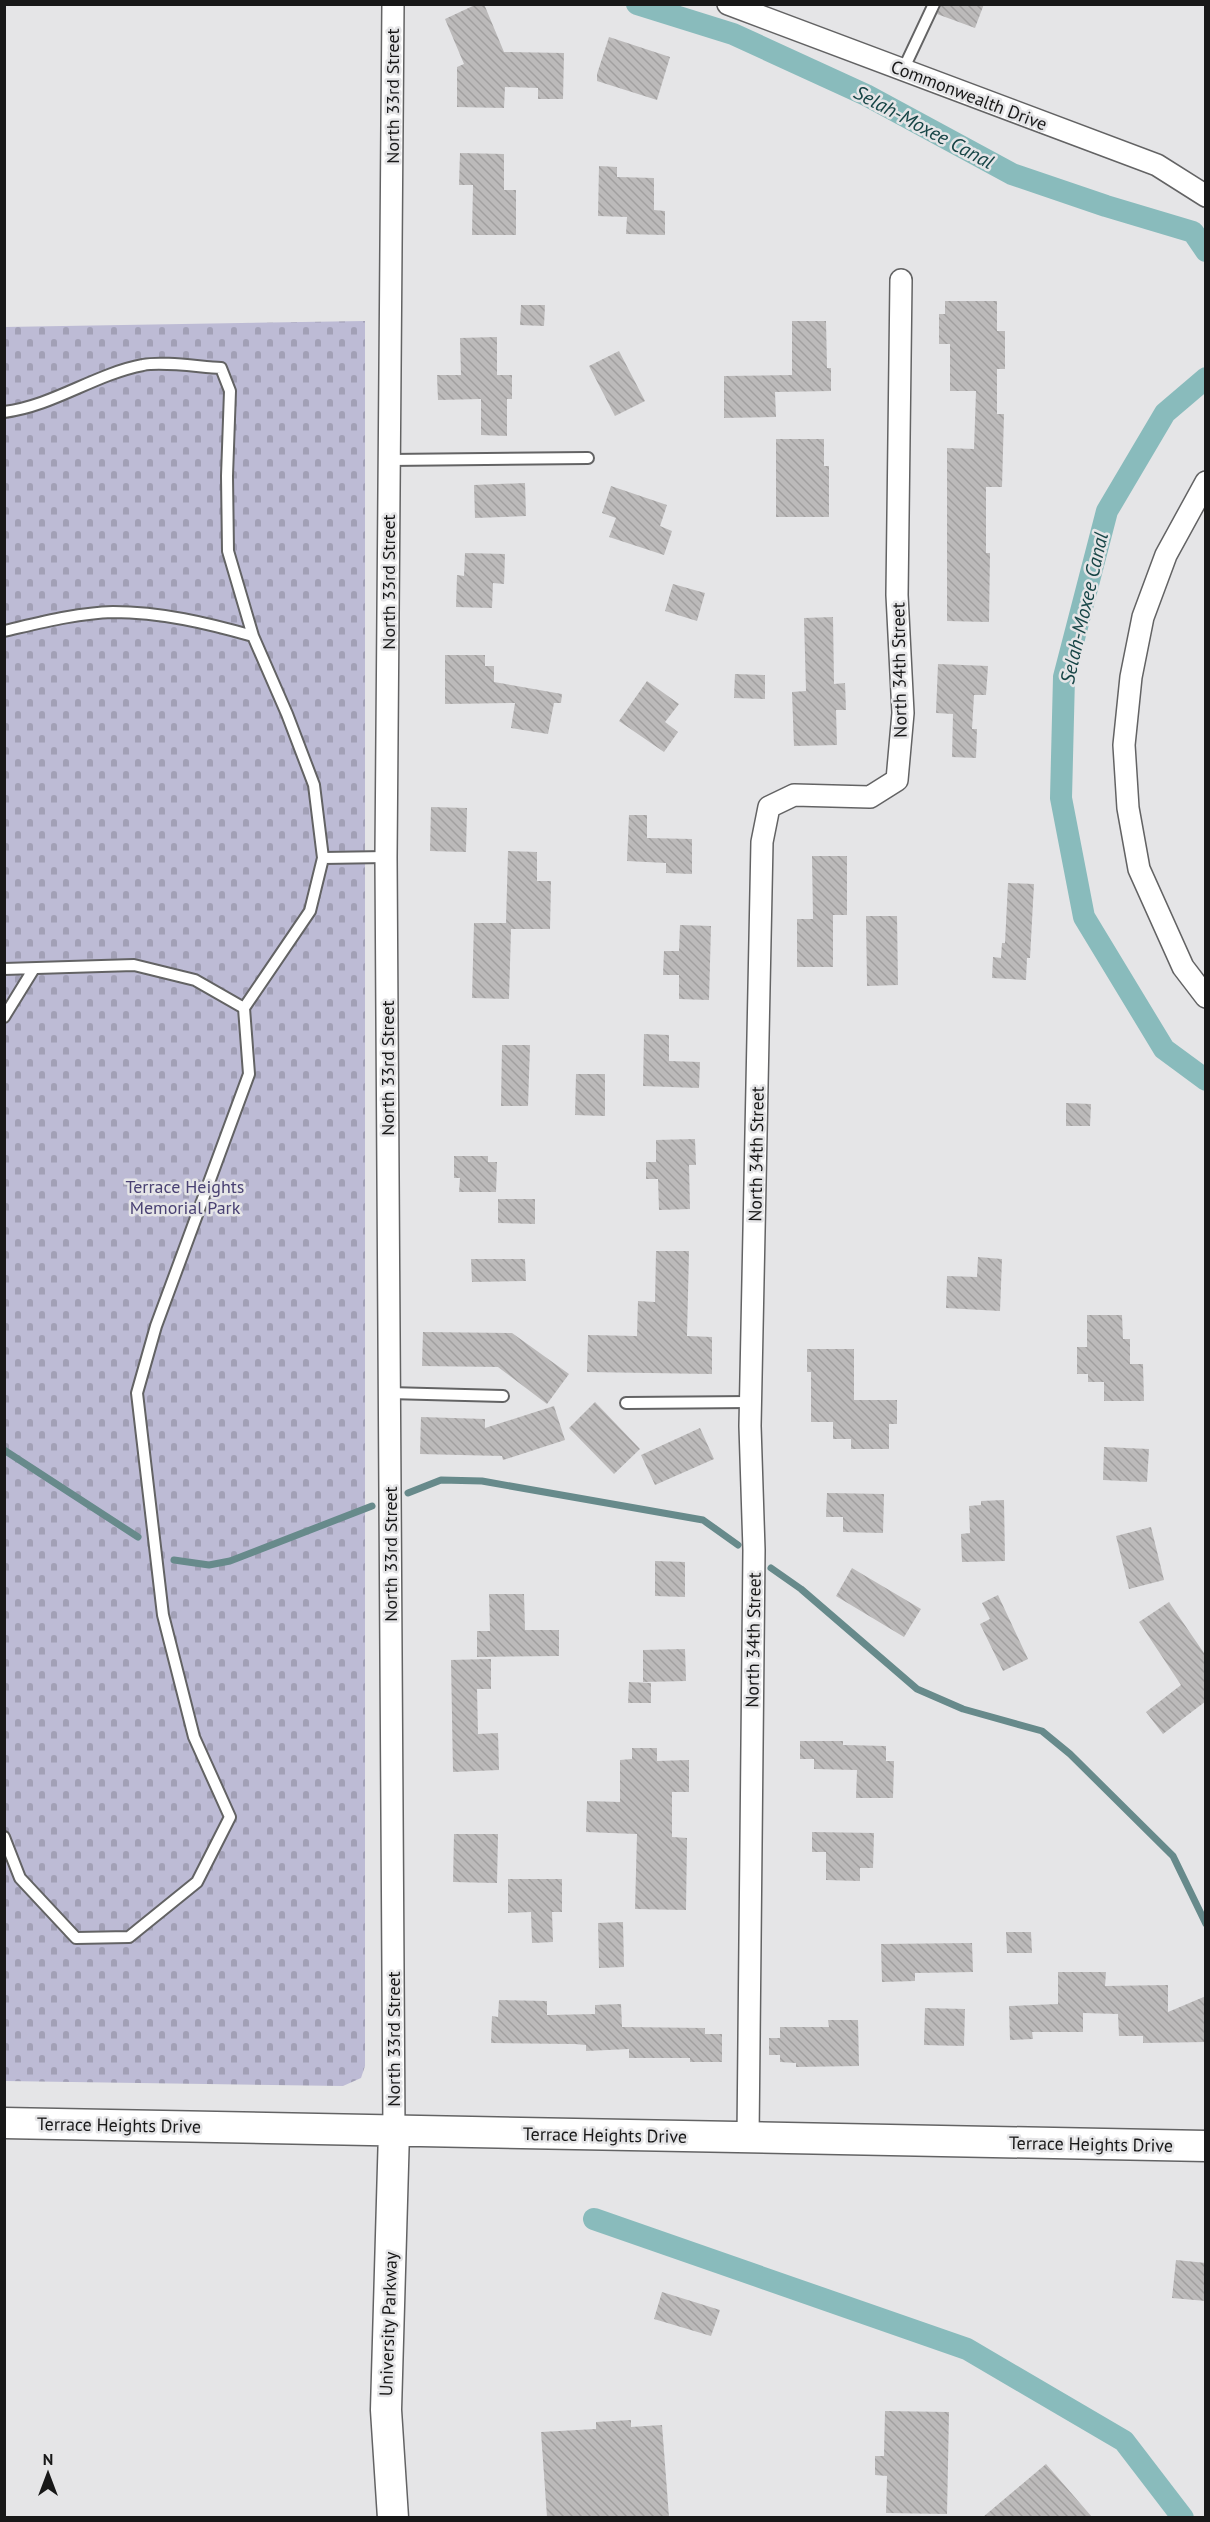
<svg xmlns="http://www.w3.org/2000/svg" width="1210" height="2522" font-family="'PT Sans',sans-serif">
<style>
.cemetery{fill:url(#cemetery-stones)}
.lines{fill:none;stroke-linecap:round;stroke-linejoin:round}
.stream{stroke:#678a8b;stroke-width:7}
.canal{stroke:#89bbbc;stroke-width:22}
.building{fill:url(#building-back-hatch)}
.service-casing{stroke:#636364;stroke-width:14}
.minor-casing{stroke:#636364;stroke-width:24}
.secondary-casing{stroke:#636364;stroke-width:33}
.service{stroke:#fff;stroke-width:10}
.minor{stroke:#fff;stroke-width:21}
.secondary{stroke:#fff;stroke-width:30}
.labels{text-anchor:middle;dominant-baseline:central;stroke-width:5;stroke-linejoin:round;paint-order:stroke}
.street-label{font-size:18px;fill:#181818;stroke:#e5e5e7}
.park-label{font-size:18px;fill:#494173;stroke:#e5e5e7}
.water-label{font-size:20px;font-style:italic;fill:#174546;stroke:#e5e5e7}
</style>
<defs>
<pattern id="cemetery-stones" width="16" height="16" patternUnits="userSpaceOnUse" patternTransform="scale(1.5)"><rect width="16" height="16" fill="#bdbbd5"/><path d="M2 7V4a2 2 0 0 1 4 0v3zM10 15v-3a2 2 0 0 1 4 0v3z" fill="#a2a0b6"/></pattern>
<pattern id="building-back-hatch" width="6" height="6" patternUnits="userSpaceOnUse" patternTransform="scale(1.5)"><rect width="6" height="6" fill="#bcbaba"/><path d="M-1 5l2 2M0 0l6 6M5-1l2 2" fill="none" stroke="#a19f9f"/></pattern>
</defs>
<rect width="100%" height="100%" fill="#e5e5e7"/>
<path class="cemetery" d="M365,321V2066L361,2078L343,2086L5,2081L4,327Z"/>
<g class="lines">
<path class="stream" d="M4,1450L138,1537
M408,1493L441,1480L482,1481L703,1520L738,1545
M174,1560L209,1565L230,1561L372,1506
M771,1568L801,1589L917,1689L963,1709L1042,1731L1070,1754L1173,1856L1206,1924"/>
<path class="canal" d="M637,4L733,34L866,95L1012,174L1106,206L1193,232L1206,251
M1206,378L1165,413L1107,511L1064,677L1061,798L1084,917L1164,1049L1206,1080
M594,2219L967,2349L1124,2441L1183,2518"/>
</g>
<path class="building" d="M477,4H484L504,52L564,53L563,99H538V88L505,87L504,108L457,107V67L464,64L445,19Z
M941,4H984L975,28L937,14Z
M609,37L670,57L657,100L597,81V74Z
M460,153L504,154V190H516V235H472L473,185H459Z
M599,166L617,167V177L654,178V210L665,211V235L626,234L627,217L598,216Z
M945,301H997V331H1005V369H997V414H1004L1002,487H986V553H990L989,622L947,621V448L974,449L976,391H950V344H939V314H945Z
M521,305H545L544,326L520,325Z
M792,321H826L827,368H831V391L775,392L776,417L724,418V376L792,375Z
M497,337V375H512V399H507V436L481,435V399L438,400L437,375H461L460,338Z
M619,351L645,401L615,416L589,366Z
M776,439H824V466H829V517H776Z
M525,483L526,516L475,518L474,485Z
M611,486L667,505L660,526L672,531L664,555L609,537L616,518L602,513Z
M465,553L505,554L504,584L493,583L492,608L456,607L457,575L464,576Z
M673,584L705,593L697,621L665,611Z
M833,617L834,684L845,683L846,710H836L837,745L794,746L792,692L806,691L804,618Z
M445,655H485V666H494V682L562,694L561,703H554L548,734L511,728L515,703L445,704Z
M938,664L988,666L986,695H974L972,729H977L976,758L952,757L953,714L936,713Z
M735,674L765,675V699L734,698Z
M647,681L679,704L665,722L678,732L664,752L619,721Z
M431,807L467,808L466,852L430,851Z
M629,815H647V838L692,839V874L666,873V863L627,861Z
M508,851L537,852V881H551L550,929H511L509,999L472,998L474,923H506Z
M812,856H847V915H833V967H797V919H813Z
M1008,883L1034,884L1030,958H1027L1026,980L992,978L993,957L1001,958L1002,943H1005Z
M866,916H897L898,985L867,986Z
M680,925L711,926L709,1000L679,999V975H663L664,951H679Z
M644,1034L669,1035V1061L700,1062L699,1088L643,1086Z
M502,1045H530L528,1106H501Z
M576,1074H605V1116L575,1115Z
M1066,1103L1091,1104L1090,1126H1066Z
M695,1139L696,1165H689L690,1209L659,1210L658,1179H646V1162H656V1140Z
M454,1156H488V1162H497L496,1192H459L460,1178H454Z
M498,1199H535V1224L498,1223Z
M656,1251H689L687,1336L712,1337V1374L587,1372L588,1335L637,1336L638,1301L655,1302Z
M978,1257L1002,1259L1000,1311L946,1308L947,1276L977,1277Z
M471,1259H525L526,1281L472,1282Z
M1087,1315H1122L1123,1339H1130V1364H1143L1144,1401H1104V1382H1088V1374H1077V1347H1087Z
M423,1332L512,1333L569,1374L547,1404L498,1367L422,1366Z
M807,1349H854V1400H897V1424H889V1449H851V1439H833V1422H811V1372H807Z
M595,1402L640,1449L614,1474L569,1428Z
M554,1406L565,1440L503,1460L502,1456L420,1454L421,1417L485,1419V1428Z
M700,1428L714,1459L655,1485L641,1455Z
M1104,1447L1149,1449L1147,1482L1103,1480Z
M827,1493L884,1494L883,1533L843,1532V1517H826Z
M1004,1500L1005,1561L962,1562L961,1534L970,1533L969,1506L981,1505V1501Z
M1151,1527L1164,1580L1129,1589L1116,1536Z
M655,1561L685,1562V1597L655,1596Z
M852,1568L921,1609L904,1637L836,1596Z
M489,1594H524L525,1630H559V1656L477,1657V1631H490Z
M998,1595L1028,1659L1003,1671L980,1624L990,1619L982,1603Z
M1169,1602L1206,1656V1701L1163,1734L1146,1712L1181,1685L1139,1622Z
M685,1649L686,1681L643,1682V1650Z
M491,1659V1689H477L478,1734L498,1733L499,1770L453,1772L451,1660Z
M629,1682L651,1683V1703H628Z
M800,1741H843V1745L886,1746V1761H894L893,1798H856L857,1770L814,1769V1759H800Z
M632,1748H657V1761L689,1760V1792H672V1837L687,1838L686,1910L635,1909L637,1834L586,1832L587,1801L620,1802V1760L632,1759Z
M812,1832L874,1833L873,1868H860V1881L826,1880V1852H812Z
M454,1834H498L497,1883L453,1882Z
M508,1879H562V1912H552L553,1942L532,1943L531,1912L508,1913Z
M623,1922L624,1967L599,1968L598,1923Z
M1006,1932H1031L1032,1953H1007Z
M972,1943L973,1972L915,1973V1981L882,1982L881,1944Z
M1058,1972H1106L1105,1986L1168,1985V2012L1206,1996V2042L1143,2043V2036H1119L1118,2014L1083,2013V2032H1032L1033,2039L1010,2040L1009,2006L1058,2004Z
M499,2000L547,2001V2015L595,2014V2005L621,2004L622,2027L705,2028V2034H722V2062H690V2058H629V2049L586,2051V2045L575,2044L491,2043L492,2016L498,2017Z
M925,2008L965,2009L964,2046L924,2045Z
M828,2020H858L859,2066L796,2067V2063L780,2062V2055H769V2038H780V2027H829Z
M1176,2260L1206,2263V2301L1172,2298Z
M662,2292L720,2310L711,2336L654,2319Z
M885,2411L949,2412L947,2514L886,2513L887,2476L875,2475V2456H884Z
M631,2420V2427L662,2425L669,2517H547L541,2432L596,2429V2422Z
M1046,2464L1092,2517H983Z"/>
<g class="lines">
<defs>
<path id="service" d="M903,70L934,4
M4,412C53,406 95,374 143,365C162,361 200,367 221,368L230,391L227,476L228,551L253,636L287,714L314,785L323,858
M389,460L588,458
M4,631C39,623 77,613 113,612C161,612 207,623 253,636
M4,969L134,965L195,980L244,1008L310,911L323,858L386,857
M4,1017L33,970
M389,1393L503,1396
M626,1403L751,1402
M4,1837L20,1878L76,1938L129,1937L197,1882L230,1817L194,1737L163,1615L137,1393L156,1326L249,1074L244,1008"/>
<path id="minor" d="M393,4L386,857L394,2131
M728,4L1157,165L1206,196
M1206,482L1166,555L1143,617L1131,677L1124,745L1128,808L1139,869L1183,967L1206,997
M748,2138L754,1550L750,1426L762,842L769,807L794,795L870,797L897,780L903,713L897,595L901,280"/>
<path id="secondary" d="M4,2123L1206,2146
M393,2518L386,2410L394,2131"/>
</defs>
<use href="#service" class="service-casing"/>
<use href="#minor" class="minor-casing"/>
<use href="#secondary" class="secondary-casing"/>
<use href="#service" class="service"/>
<use href="#minor" class="minor"/>
<use href="#secondary" class="secondary"/>
</g>
<g class="labels">
<g class="street-label">
<text transform="translate(969 95) rotate(21)">Commonwealth Drive</text>
<text transform="translate(392 96) rotate(-90)">North 33rd Street</text>
<text transform="translate(388 582) rotate(-90)">North 33rd Street</text>
<text transform="translate(899 670) rotate(-91)">North 34th Street</text>
<text transform="translate(387 1068) rotate(-90)">North 33rd Street</text>
<text transform="translate(756 1154) rotate(-89)">North 34th Street</text>
<text transform="translate(390 1554) rotate(-90)">North 33rd Street</text>
<text transform="translate(753 1640) rotate(-89)">North 34th Street</text>
<text transform="translate(393 2039) rotate(-90)">North 33rd Street</text>
<text transform="translate(119 2125) rotate(1)">Terrace Heights Drive</text>
<text transform="translate(605 2135) rotate(1)">Terrace Heights Drive</text>
<text transform="translate(1091 2144) rotate(1)">Terrace Heights Drive</text>
<text transform="translate(388 2324) rotate(-88)">University Parkway</text>
</g>
<g class="park-label">
<text x="185" y="1186">Terrace Heights<tspan x="185" dy="21">Memorial Park</tspan></text>
</g>
<g class="water-label">
<text transform="translate(924 127) rotate(28)">Selah-Moxee Canal</text>
<text transform="translate(1084 608) rotate(-77)">Selah-Moxee Canal</text>
</g>
</g>
<rect width="1210" height="2522" fill="none" stroke="#181818" stroke-width="12"/>
<g transform="translate(48 2474)" stroke="#e5e5e7" stroke-width="4.5" paint-order="stroke">
<path d="M0-4.5L10 22L0 15L-10 22Z" fill="#181818"/>
<text y="-9" font-size="16" font-weight="bold" text-anchor="middle" fill="#181818">N</text>
</g>
</svg>
